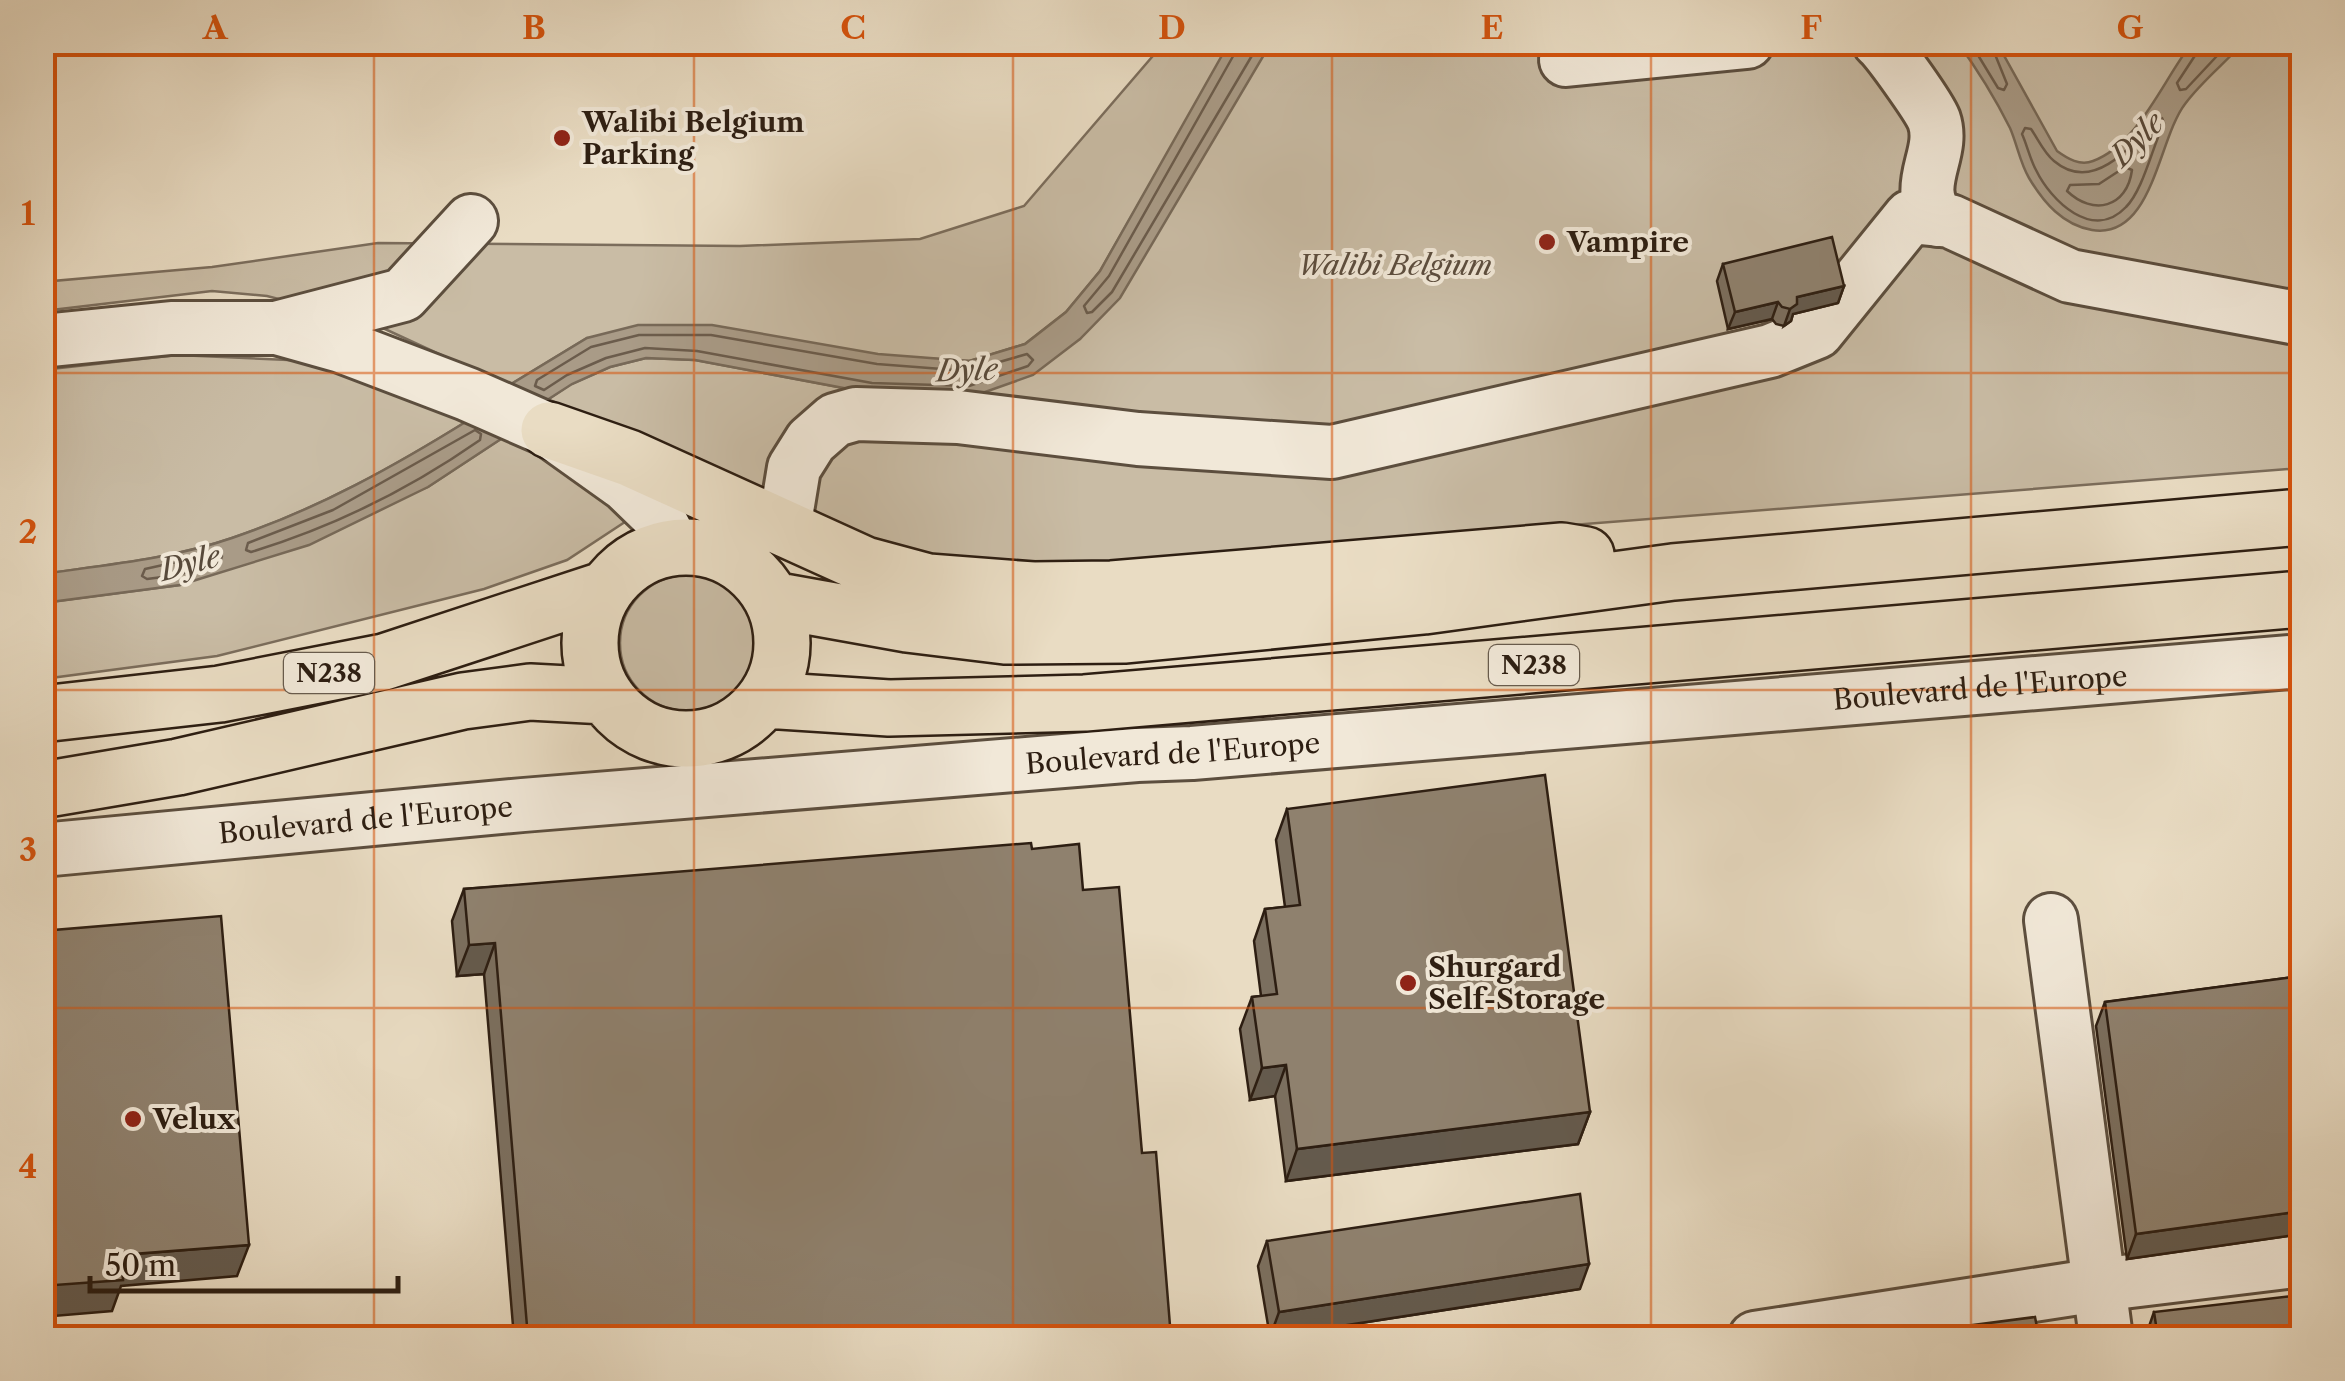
<svg xmlns="http://www.w3.org/2000/svg" width="2345" height="1381" font-family="'Libre Caslon Text',serif">
<style>
.green{fill:#c9bca5;stroke:#7b6d5c;stroke-width:2.5}
.water{fill:#a99b87;stroke:#776958;stroke-width:2.5}
.lines{fill:none;stroke-linecap:round;stroke-linejoin:round}
.shore{stroke:#6b5c4c;stroke-width:2.5}
.minor-casing{stroke:#5c4e3e;stroke-width:58}
.highway-casing{stroke:#2d1e12;stroke-width:60}
.minor{stroke:#f1e8d8;stroke-width:52}
.highway{stroke:#e9dcc3;stroke-width:55}
.wall{fill:#7b6f5f;stroke:#2d1e12;stroke-width:2.5}
.shaded-wall{fill:#645a4d;stroke:#2d1e12;stroke-width:2.5}
.building{fill:#8f816e;stroke:#2d1e12;stroke-width:2.5}
.grid{fill:none;stroke:#d5530d;stroke-width:2.5;stroke-opacity:0.55}
.poi-dot{fill:#8f2418;stroke:#f1e8d8;stroke-width:4}
.labels{text-anchor:middle;dominant-baseline:central;stroke-width:8;stroke-linejoin:round;paint-order:stroke}
.shield{fill:#f1e8d8;stroke:#685b4d;stroke-width:2.5}
.shield-label{font-size:25px;font-weight:bold;fill:#2d1e12}
.poi-label{font-size:28px;font-weight:bold;fill:#2d1e12;stroke:#f1e8d8;text-anchor:start}
.park-label{font-size:28px;font-style:italic;fill:#5c4d3e;stroke:#f1e8d8}
.street-label{font-size:28px;fill:#2d1e12;stroke:#f1e8d8}
.water-label{font-size:30px;font-style:italic;fill:#584a3b;stroke:#f1e8d8}
.neatline{fill:none;stroke:#d5530d;stroke-width:4}
.grid-label{font-size:32px;text-anchor:middle;font-weight:bold;fill:#d5530d}
</style>
<rect width="100%" height="100%" fill="#e9dcc3"/>
<filter id="stains"><feTurbulence type="fractalNoise" baseFrequency=".002" numOctaves="4"/><feColorMatrix values="0 0 0 0 .2 0 0 0 0 .09 0 0 0 0 .02 0 0 0 .5 -.17"/></filter>
<radialGradient id="worn" r=".72"><stop offset=".6" stop-color="#630" stop-opacity="0"/><stop offset="1" stop-color="#630" stop-opacity=".3"/></radialGradient>
<path class="green" d="M1164,43H2302V468L1010,569L941,567L544,402L571,384L610,367L646,358L695,360L870,393L1080,339L1161,165L1100,271L1066,312L1025,344L970,361L587,338L508,386L372,323L267,296L212,291L43,311L42,282L212,267L378,243L740,246L920,239L1024,206Z
M177,355L311,361L472,418C395,466 318,509 232,538C171,559 105,565 43,574L42,370Z
M507,435L553,459L634,516L567,560L484,589L217,656L43,679L42,603L180,585L428,487Z
M620 643a68 68 0 1 1 136 0a68 68 0 1 1-136 0Z"/>
<path class="water" d="M1229,43H1271L1120,298L1080,339L1033,375L971,397L870,393L695,360L646,358L610,367L572,384L544,402L508,386L587,338L638,325H712L878,354L969,361L1025,344L1066,312L1100,271Z
M1958,43H1997L2057,151C2068,159 2080,166 2093,161C2139,144 2164,78 2192,43H2243C2225,63 2201,82 2185,104C2158,139 2153,240 2092,230C2063,225 2044,203 2029,178C2020,163 2017,144 2010,128C1995,98 1977,69 1958,43Z
M472,418L507,435L428,487L309,545L180,585L43,603L42,574C105,565 171,559 232,538C318,509 395,466 472,418Z"/>
<g class="lines">
<path class="shore" d="M1237,42L1236,51L1109,276L1084,306L1087,313L1092,312L1112,292L1260,42
M1970,42L1998,88L2004,90L2007,84L1990,42
M2199,42L2198,51L2177,83L2180,90L2186,89L2230,42
M2156,118H2162L2164,123C2152,148 2143,190 2126,207C2093,242 2051,201 2036,170C2030,159 2027,145 2022,134L2025,128L2031,129C2038,139 2044,153 2054,161C2093,194 2131,147 2156,118Z
M2125,167L2132,170C2127,208 2093,216 2067,191L2070,185L2099,184Z
M639,335H711L877,364L968,371L1027,354L1033,360L1028,366L969,386L872,383L697,351L645,348L606,358L567,375L544,390L535,386L537,380L591,347Z
M475,430L481,434L480,440C410,489 333,527 251,552L246,550L248,543L333,510Z
M217,553L222,556L220,562L178,575L147,579L142,576L145,569Z"/>
<defs>
<g id="minor">
<path d="M1879,42C1889,51 1929,107 1934,120C1946,155 1910,185 1939,220"/>
<path d="M1566,60L1747,42"/>
<path d="M280,327L403,295L471,221"/>
<path d="M42,341L171,328H277L341,346L467,394L549,430L626,485L657,515L674,547"/>
<path d="M784,529L794,468L811,441L835,420L856,414L958,417L1138,439L1332,452L1770,351L1817,332L1910,217L1950,221L2070,276L2302,319"/>
<path id="s1" d="M42,850L523,805L1137,755L1192,753L2302,661"/>
<path d="M2051,920L2106,1338"/>
<path d="M1755,1338L2098,1285L2302,1260"/>
</g>
<path id="highway" d="M549,430L629,458L865,565L928,582L1033,590L1112,589L1562,551L1586,555
M590 643a96 96 0 1 1 192 0a96 96 0 1 1-192 0Z
M773,600L907,624L1005,636L1126,635L1424,606L1673,572L2302,517
M765,700L889,708L1085,703L2302,599
M42,714L220,694L384,662L606,589
M42,790L178,767L463,701L530,692L606,696"/>
</defs>
<use href="#minor" class="minor-casing"/>
<use href="#highway" class="highway-casing"/>
<use href="#minor" class="minor"/>
<use href="#highway" class="highway"/>
</g>
<path class="wall" d="M1723,264L1844,286L1838,303L1793,314L1791,321L1784,326L1776,324L1772,319L1728,329L1717,281Z
M1287,809L1590,1112L1578,1144L1286,1181L1275,1096L1250,1100L1240,1029L1252,997L1261,996L1254,941L1265,909L1285,907L1276,840Z
M1032,849L1083,890L1142,1153L1171,1338H514L484,974L457,976L452,921L464,889Z
M2302,976V1234L2127,1259L2096,1026L2105,1002Z
M1267,1241L1580,1289L1270,1337L1258,1266Z
M2154,1312L2302,1338H2145Z"/>
<path class="shaded-wall" d="M1844,286L1838,303L1793,314L1791,321L1784,326L1790,309L1797,297Z
M1778,302L1772,319L1728,329L1735,312Z
M495,943L484,974L457,976L469,945Z
M1286,1065L1275,1096L1250,1100L1262,1068Z
M1590,1112L1578,1144L1286,1181L1297,1149Z
M2302,1211V1234L2127,1259L2136,1234Z
M249,1245L237,1276L121,1286L112,1311L42,1317V1286L121,1255Z
M1589,1264L1580,1289L1270,1337L1279,1312Z"/>
<path class="building" d="M1832,237L1844,286L1797,297V304L1790,309L1782,307L1778,302L1735,312L1723,264Z
M1545,775L1590,1112L1297,1149L1286,1065L1262,1068L1252,997L1277,994L1265,909L1300,905L1287,809Z
M1031,843L1032,849L1079,844L1083,890L1119,887L1142,1153L1156,1152L1171,1338H528L495,943L469,945L464,889Z
M221,916L249,1245L121,1255L123,1280L42,1286V931Z
M2302,976V1211L2136,1234L2105,1002Z
M1580,1194L1589,1264L1279,1312L1267,1241Z
M2302,1295V1338H2158L2154,1312Z
M2035,1317L2039,1338H1873Z"/>
<path class="grid" d="M374,42V1338M694,42V1338M1013,42V1338M1332,42V1338M1651,42V1338M1971,42V1338M42,373H2302M42,690H2302M42,1008H2302"/>
<g class="poi-dot">
<circle cx="562" cy="138" r="10"/>
<circle cx="1547" cy="242" r="10"/>
<circle cx="1408" cy="983" r="10"/>
<circle cx="133" cy="1119" r="10"/>
</g>
<g class="labels">
<g class="shield">
<rect x="1489" y="645" width="90" height="40" rx="8"/>
<rect x="284" y="653" width="90" height="40" rx="8"/>
</g>
<g class="shield-label">
<text x="1534" y="665">N238</text>
<text x="329" y="673">N238</text>
</g>
<g class="poi-label">
<text x="582" y="122">Walibi Belgium<tspan x="582" dy="32">Parking</tspan></text>
<text x="1567" y="242">Vampire</text>
<text x="1428" y="967">Shurgard<tspan x="1428" dy="32">Self-Storage</tspan></text>
<text x="153" y="1119">Velux</text>
</g>
<g class="park-label">
<text x="1395" y="265">Walibi Belgium</text>
</g>
<g class="street-label">
<text stroke="none"><textPath href="#s1" startOffset="1945">Boulevard de l'Europe</textPath></text>
<text stroke="none"><textPath href="#s1" startOffset="1135">Boulevard de l'Europe</textPath></text>
<text stroke="none"><textPath href="#s1" startOffset="325">Boulevard de l'Europe</textPath></text>
</g>
<g class="water-label">
<text transform="translate(2137 139) rotate(-45)">Dyle</text>
<text transform="translate(967 370) rotate(-2)">Dyle</text>
<text transform="translate(190 563) rotate(-15)">Dyle</text>
</g>
</g>
<rect width="2345" height="1381" fill="none" stroke="#e9dcc3" stroke-width="110"/>
<path d="M90 1276v15h308v-15" fill="none" stroke="#2d1e12" stroke-width="5"/>
<text x="105" y="1276" font-size="30" fill="#2d1e12" stroke="#f1e8d8" stroke-width="8" paint-order="stroke">50 m</text>
<rect x="55" y="55" width="2235" height="1271" class="neatline"/>
<g class="grid-label">
<text x="215" y="39">A</text>
<text x="534" y="39">B</text>
<text x="853" y="39">C</text>
<text x="1172" y="39">D</text>
<text x="1492" y="39">E</text>
<text x="1811" y="39">F</text>
<text x="2130" y="39">G</text>
<text x="28" y="225">1</text>
<text x="28" y="543">2</text>
<text x="28" y="861">3</text>
<text x="28" y="1178">4</text>
</g>
<rect width="100%" height="100%" filter="url(#stains)"/>
<rect width="100%" height="100%" fill="url(#worn)"/>
</svg>
